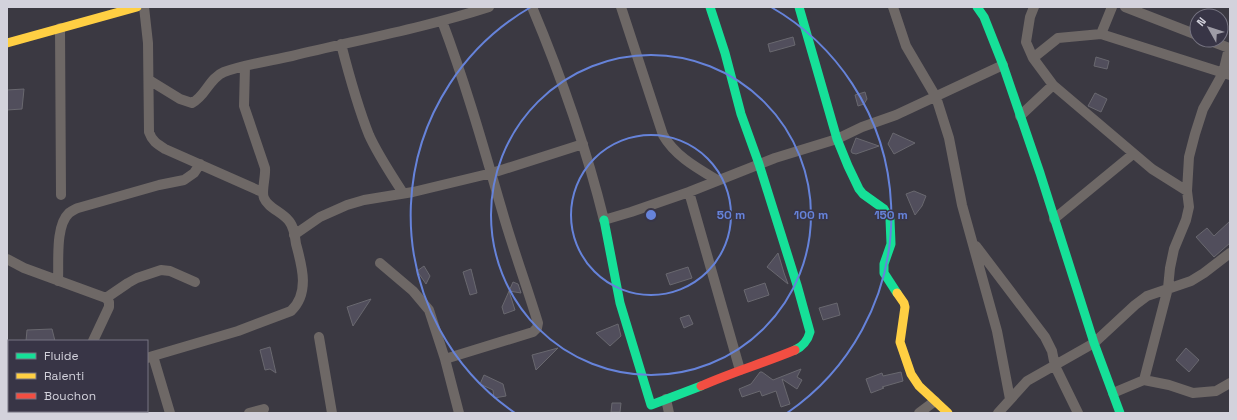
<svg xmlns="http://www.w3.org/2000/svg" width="1237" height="420" font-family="'Space Grotesk',sans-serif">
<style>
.building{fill:#514e5c;stroke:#69686f}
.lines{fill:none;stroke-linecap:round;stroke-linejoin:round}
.street{stroke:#6e6866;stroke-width:10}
.fast{stroke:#16e098;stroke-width:9}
.slow{stroke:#ffcf43;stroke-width:9}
.jam{stroke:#f24e42;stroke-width:9}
.ring{fill:none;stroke:#6683da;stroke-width:2}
.centre{fill:#6683da;stroke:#383546;stroke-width:2}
.ring-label{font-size:12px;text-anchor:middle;font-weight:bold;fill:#6683da;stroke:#383546;stroke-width:3;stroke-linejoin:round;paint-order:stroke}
</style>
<rect width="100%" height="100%" fill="#3b3942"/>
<path class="building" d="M793,37L795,45L770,52L768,44Z
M1096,57L1109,61L1107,69L1094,66Z
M24,89L22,109L7,110V90Z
M865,92L867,99L864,104L858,106L855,95Z
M1095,93L1107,99L1101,112L1088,106Z
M893,133L915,143L894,154L888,144Z
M856,138L879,146L856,154L852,153L851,151Z
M914,191L926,196L922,206L915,215L906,194Z
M1230,221V243L1214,257L1196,237L1207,228L1214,236Z
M778,253L784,273L788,284L767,267Z
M424,266L430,276L426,284L417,271Z
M688,267L692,278L670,285L666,274Z
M471,269L477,293L470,295L463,272Z
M513,282L518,284L521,293L509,291L515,310L504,314L502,307Z
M765,283L769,295L748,302L744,290Z
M371,299L353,326L347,307Z
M837,303L840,315L823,320L819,308Z
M689,315L693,324L684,328L680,318Z
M618,324L621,336L610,346L596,333Z
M52,329L55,341H26L27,330Z
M270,347L276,373L270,369L265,370L260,350Z
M558,348L536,370L532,355Z
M1186,348L1199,360L1189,372L1176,360Z
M801,369L797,377L802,380L797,389L782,379L790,404L781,407L776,391L762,396L760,391L742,397L739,389L751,384L760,372H762L773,380Z
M901,372L903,381L882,387L884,388L871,393L866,379L882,373L883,376Z
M484,375L503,384L506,396L494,398L493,390L480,384Z
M612,403H621L620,412H611Z"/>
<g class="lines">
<path class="street" d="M144,7L148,43L149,132C152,141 157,144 165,149L262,192
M532,7C561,76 586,147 604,220L631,212L689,192L775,158L837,139L862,127L896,115L1003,65
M621,7L663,135C675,156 697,168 717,180
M893,7L906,46L936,97L949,138L962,205L997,331L1010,399
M1125,7L1197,35
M442,21C465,82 483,145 501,207C512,246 526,284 538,323L537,328L533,332L445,359
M60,28L61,195
M1101,34L1112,7
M341,44C349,75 357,105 369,135C378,155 391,174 403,193
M1033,58L1026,42L1030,17L1034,7
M149,80L180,99L192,103C206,96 209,78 224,72C246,64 270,61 292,56C358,40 424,28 489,7
M1020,116L1053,85
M1187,191L1152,169L1053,85L1033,58L1058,38L1101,34L1230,75
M689,192L740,370
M1054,219L1133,154
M294,235L320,217L347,205L364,200L413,192L492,173L583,144
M976,246L1045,337L1052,351L1055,366L1078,413
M7,259L24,268L106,298L109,302V307L93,341
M380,263L413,291L429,310L445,359L459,413
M58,281C59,262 55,226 69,213C72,211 75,209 78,208L159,185L184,180L194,173L200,164
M106,298L128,283L137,278L161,270L170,271L195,282
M319,337L332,413
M153,356L238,331L291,311C310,293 302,266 296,244C295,236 294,227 289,221C282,212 268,208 264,198C261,192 266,176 265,168L244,106L245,66
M147,358L153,356L170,413
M1144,380L1168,288L1170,268L1174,249L1186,220L1189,207L1187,191L1189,157L1195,134L1203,109L1223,73L1229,48L1208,40
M1113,393L1144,380L1169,385L1193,393L1216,391L1230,383
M666,399L669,413
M7,405L9,404
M109,413L110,411
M249,413L264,409
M919,413L935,401
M998,413L1027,381L1094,343L1135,305L1147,296L1191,281L1204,273L1230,253"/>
<path class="fast" d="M710,7L725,53L741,114L759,164L797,285L810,332C808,340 802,347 795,350
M799,7L837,139L848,166L859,189L863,194L884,209L890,219L891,244L884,264V273L897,293
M977,7L984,17L1003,65L1040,173L1094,343L1120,413
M604,220L620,303L651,405L701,386"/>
<path class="slow" d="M7,43L137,7
M897,293L904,303L905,307L900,342L911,374L919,386L948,413"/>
<path class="jam" d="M701,386C732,372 764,363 795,350"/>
</g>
<g class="ring">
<circle cx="651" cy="215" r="80"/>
<circle cx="651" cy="215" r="160"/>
<path d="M515 413A240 240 0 0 1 531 7M771 7A240 240 0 0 1 787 413"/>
</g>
<circle cx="651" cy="215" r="6" class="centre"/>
<g class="ring-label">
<text x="731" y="219">50 m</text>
<text x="811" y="219">100 m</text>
<text x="891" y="219">150 m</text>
</g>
<rect width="1237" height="420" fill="none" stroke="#d3d2dc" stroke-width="16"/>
<rect x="8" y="340" width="140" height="72" fill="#383546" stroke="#767482"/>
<rect x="16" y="353" width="20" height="6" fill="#16e098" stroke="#767482"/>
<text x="44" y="360" font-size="12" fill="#d3d2dc">Fluide</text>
<rect x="16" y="373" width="20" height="6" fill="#ffcf43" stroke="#767482"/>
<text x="44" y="380" font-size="12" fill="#d3d2dc">Ralenti</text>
<rect x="16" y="393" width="20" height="6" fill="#f24e42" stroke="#767482"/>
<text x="44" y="400" font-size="12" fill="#d3d2dc">Bouchon</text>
<g transform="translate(1209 28) rotate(309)"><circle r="19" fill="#383546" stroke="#767482"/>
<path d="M0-3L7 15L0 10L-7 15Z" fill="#9e9ca6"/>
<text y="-6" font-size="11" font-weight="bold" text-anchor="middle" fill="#d3d2dc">N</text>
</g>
</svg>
